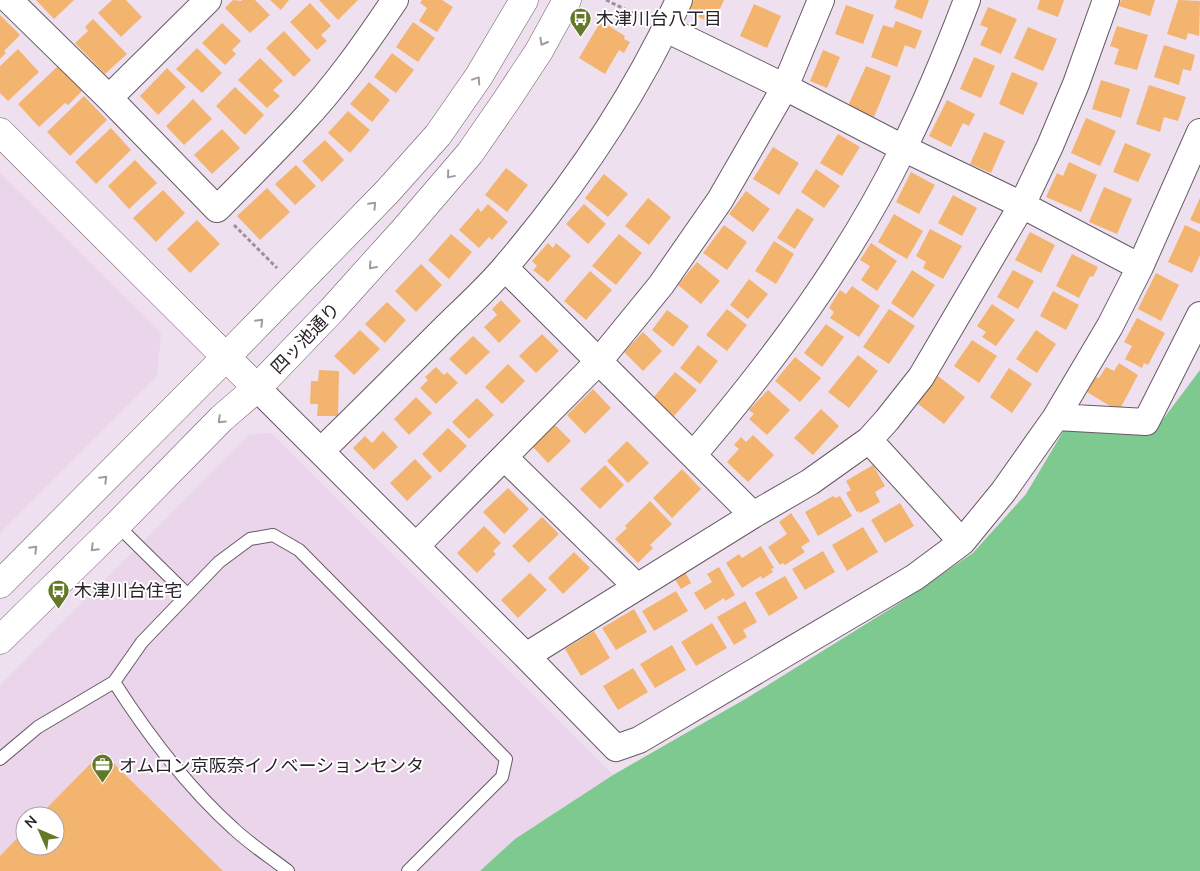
<svg xmlns="http://www.w3.org/2000/svg" width="1200" height="871" font-family="Mulish,'Noto Sans JP',sans-serif">
<style>
.built{fill:#ead5ea;fill-rule:evenodd}
.forest{fill:#7dc98f}
.building{fill:#f2b46f}
.lines{fill:none;stroke-linecap:round;stroke-linejoin:round}
.lane-casing{stroke:#665a66;stroke-width:14}
.street-casing{stroke:#665a66;stroke-width:28}
.secondary-casing{stroke:#665a66;stroke-width:29}
.path{stroke:#9b909b;stroke-width:3;stroke-dasharray:4 2.5;stroke-linecap:butt}
.lane{stroke:#fff;stroke-width:12}
.street{stroke:#fff;stroke-width:26}
.secondary{stroke:#fff;stroke-width:28}
.oneway{stroke:#9f9c9f}
.labels{text-anchor:middle;dominant-baseline:central;stroke-width:4;stroke-linejoin:round;paint-order:stroke}
.poi-label{font-size:18px;fill:#2a242a;stroke:#fff;text-anchor:start}
.street-label{font-size:18px;fill:#2a242a;stroke:#fff}
</style>
<rect width="100%" height="100%" fill="#efe0ef"/>
<path class="built" d="M0,173L161,333L157,376L0,533Z
M271,433L613,775L515,839L480,871H0V685L250,434ZM25,816H55V846H25Z"/>
<path class="forest" d="M1200,370V871H480L515,839L613,775L747,698L898,604L973,553L1026,494L1064,430H1155Z"/>
<path class="building" d="M36,0H74L54,19Z
M112,0H126L142,17L121,37L98,13Z
M233,0L241,1L242,0H255L270,15L250,33L225,8Z
M270,0H289L281,10Z
M319,0H358L338,20Z
M422,0H442L453,7L437,32L419,21L427,8L420,3Z
M694,0H724L713,24L688,12Z
M897,0H929L922,19L894,8Z
M1040,0H1064L1058,17L1037,9Z
M1121,0H1155L1150,16L1119,6Z
M1178,0L1200,1L1199,36L1188,33L1186,40L1167,34Z
M310,3L331,26L321,35L327,41L317,50L290,22Z
M754,4L781,16L767,48L740,36Z
M846,5L874,15L863,44L835,34Z
M988,7L1017,19L1001,54L980,45L988,28L980,25Z
M0,15L20,35L4,51L6,53L0,59Z
M93,19L127,54L105,74L75,43L88,31L85,27Z
M601,21L625,36L624,39L630,42L624,53L619,50L605,74L579,58Z
M896,21L922,31L915,49L905,45L897,67L871,57L883,25L893,28Z
M413,22L435,38L418,62L396,47Z
M222,23L241,41L232,50L236,54L225,65L202,43Z
M1117,26L1148,35L1137,70L1114,64L1119,49L1110,46Z
M1028,27L1057,39L1043,71L1014,58Z
M284,31L311,60L294,77L266,48Z
M1164,45L1195,55L1191,71L1183,69L1179,85L1154,77Z
M197,48L222,73L202,93L176,69Z
M18,49L39,72L8,101L0,93V66Z
M823,50L840,57L827,88L810,81Z
M392,53L414,70L396,93L374,77Z
M974,57L995,66L981,98L960,89Z
M260,58L283,81L273,90L280,96L267,108L238,80Z
M58,66L82,91L68,105L65,103L39,127L18,104Z
M866,66L891,76L874,117L848,106Z
M167,68L186,87L158,115L140,96Z
M1012,72L1038,83L1023,115L999,104Z
M1101,80L1130,89L1121,118L1092,109Z
M369,82L390,100L372,122L350,104Z
M1149,85L1186,97L1178,121L1164,117L1160,132L1136,124Z
M235,87L264,115L245,135L216,106Z
M84,96L107,120L70,156L47,132Z
M193,99L212,119L184,145L166,126Z
M947,100L975,114L969,126L963,123L951,147L929,136Z
M348,111L370,130L350,153L328,133Z
M1086,118L1116,131L1100,166L1071,153Z
M111,128L131,150L96,184L75,162Z
M222,129L240,148L212,174L194,155Z
M984,132L1005,141L991,173L970,164Z
M838,134L860,147L842,176L820,163Z
M325,140L344,160L322,182L302,161Z
M1125,143L1151,154L1138,182L1113,172Z
M773,147L799,163L779,195L753,179Z
M135,160L157,183L129,209L108,186Z
M1069,162L1097,175L1081,212L1046,197L1057,173L1063,176Z
M296,165L316,186L295,205L275,184Z
M506,168L528,185L507,212L485,195Z
M816,169L840,186L824,208L801,192Z
M911,172L935,185L919,214L896,202Z
M604,174L628,194L608,217L585,198Z
M1104,187L1132,199L1117,234L1089,222Z
M267,188L290,212L260,240L237,216Z
M163,190L185,213L156,242L133,218Z
M746,191L770,209L753,232L729,214Z
M953,195L977,208L962,236L938,223Z
M648,198L671,217L649,245L625,226Z
M1200,198V224L1190,220Z
M488,204L508,222L492,240L489,237L479,248L459,230L478,208L481,212Z
M584,204L606,224L588,244L566,224Z
M797,208L814,219L795,249L777,238Z
M894,214L923,231L907,259L878,242Z
M197,220L220,244L190,273L167,249Z
M724,225L747,242L727,270L703,253Z
M1185,225L1200,232V255L1192,273L1168,262Z
M930,229L962,246L943,279L923,268L926,262L916,256Z
M1030,232L1055,245L1041,273L1015,260Z
M451,234L472,252L449,279L428,260Z
M619,234L642,253L616,285L592,266Z
M774,241L794,254L776,284L755,271Z
M548,243L553,248L556,243L571,256L548,282L533,270L537,266L532,261Z
M871,243L897,261L877,291L861,280L870,266L860,260Z
M1072,254L1098,267L1093,277L1090,276L1079,298L1056,286Z
M697,262L720,281L701,304L678,285Z
M421,264L442,285L416,312L395,291Z
M912,270L935,285L913,318L891,303Z
M1013,270L1034,281L1018,309L997,297Z
M590,271L612,290L586,320L564,301Z
M1156,273L1179,285L1161,321L1138,309Z
M749,279L768,294L748,319L730,305Z
M852,286L880,306L859,337L830,318L834,312L829,308L840,290L846,294Z
M1053,291L1079,305L1066,330L1040,316Z
M501,300L521,321L499,343L484,327L497,315L492,309Z
M387,302L406,320L385,343L365,324Z
M992,304L1015,320L996,346L982,337L986,332L977,326Z
M727,309L747,325L727,351L706,335Z
M889,309L915,326L889,364L863,347Z
M667,310L689,326L673,347L652,330Z
M1137,318L1165,333L1148,365L1144,363L1142,368L1125,359L1132,346L1124,342Z
M826,324L844,337L822,367L804,353Z
M360,330L380,349L354,375L334,356Z
M1036,330L1056,344L1037,373L1016,359Z
M643,332L662,351L643,371L624,352Z
M542,334L559,351L536,373L519,356Z
M473,336L490,352L466,375L449,359Z
M972,340L997,356L979,383L954,366Z
M698,345L718,361L700,384L680,368Z
M858,355L878,371L849,408L828,392Z
M795,357L821,378L800,402L775,381Z
M1119,363L1138,375L1120,409L1116,407L1115,409L1087,392L1096,377L1099,378L1106,367L1114,371Z
M508,364L525,381L502,404L485,387Z
M436,367L444,375L447,372L458,383L436,404L420,388L428,380L425,377Z
M1009,368L1032,384L1012,413L990,397Z
M319,370L339,371L338,416H317L318,404H310L311,381H318Z
M675,372L697,390L674,416L653,398Z
M938,376L965,397L944,424L917,403Z
M593,389L611,408L585,434L567,415Z
M768,390L790,410L767,435L749,419L754,414L749,410Z
M416,397L432,413L409,435L394,419Z
M477,398L494,415L469,439L452,422Z
M821,409L839,426L813,455L794,438Z
M554,424L571,441L548,463L532,446Z
M448,428L467,446L440,473L422,454Z
M383,431L398,447L374,470L353,448L365,436L372,443Z
M753,435L774,455L748,482L727,462L739,449L734,445L741,437L746,442Z
M627,441L649,463L628,483L607,461Z
M415,459L432,477L407,501L390,483Z
M605,465L624,485L600,509L580,489Z
M873,465L885,486L875,492L880,502L860,513L859,511L857,512L846,493L851,490L846,481Z
M682,469L701,489L672,518L653,498Z
M508,488L529,509L504,534L483,512Z
M833,496L835,498L840,496L852,516L818,536L805,512Z
M650,501L672,524L650,545L653,548L638,563L615,539L627,528L625,526Z
M900,503L914,526L885,543L871,520Z
M791,513L810,541L801,547L805,552L785,565L783,563L780,565L768,547L787,534L779,522Z
M542,517L559,534L529,563L512,546Z
M484,526L501,543L493,551L496,554L477,573L457,553Z
M863,527L878,552L847,571L832,545Z
M761,546L774,568L771,569L773,572L762,579L761,576L742,588L726,563L739,554L742,558Z
M823,551L835,572L805,590L792,569Z
M574,552L590,568L563,594L548,578Z
M719,567L735,595L725,601L724,598L705,610L694,593L712,582L707,574Z
M685,572L691,583L681,589L674,578Z
M530,573L547,590L518,618L501,600Z
M785,576L798,598L769,616L755,593Z
M676,591L688,611L654,631L642,611Z
M745,601L757,622L743,630L747,637L734,645L717,617Z
M634,609L647,632L616,650L602,628Z
M712,623L727,648L696,666L681,642Z
M594,631L610,658L581,676L565,649Z
M672,645L686,670L655,688L640,664Z
M633,668L648,692L618,710L603,686Z
M102,752L223,871H0V856L25,830V846H55V816H39Z"/>
<g class="lines">
<defs>
<path id="lane" d="M117,525L187,594
M114,682C148,735 186,786 234,829C250,844 270,857 288,871
M0,759L38,727L114,682L142,642L219,562L250,539L273,535L299,550L506,759L502,777L408,871"/>
<path id="street" d="M9,0L109,98L217,209C245,181 273,153 300,124C336,86 366,43 395,0
M666,29L785,87L903,148L1022,205L1140,267
M109,98L208,0
M505,268L753,515
M257,388L526,656L616,748L639,740L915,577L962,542L1003,492L1056,417L1110,326L1140,267L1200,132
M1056,417L1146,422L1200,315
M869,440L962,542
M321,451C362,411 402,371 442,331C463,310 487,289 506,266C575,185 635,96 679,0
M694,454C773,361 849,260 903,149C927,101 948,50 967,0
M505,458L637,587
M416,546L599,361L661,285L720,200L785,87L821,0
M526,656L753,515L810,482L869,440L887,420L921,377L1022,205L1050,146L1076,84L1106,0"/>
<path id="secondary" d="M0,132L257,388
M0,584L226,357L387,192L438,135L479,76L524,0
M0,640L117,525L222,418L257,388L332,310L404,230L470,153L506,101L539,51L567,0"/>
</defs>
<use href="#lane" class="lane-casing"/>
<use href="#street" class="street-casing"/>
<use href="#secondary" class="secondary-casing"/>
<path class="path" d="M606,0L643,18
M234,225L277,268"/>
<use href="#lane" class="lane"/>
<use href="#street" class="street"/>
<use href="#secondary" class="secondary"/>
</g>
<defs><path id="oneway-chevron" d="M-2-3.5L2.5 0L-2 3.5" fill="none" stroke-width="1.6" stroke-linecap="round" stroke-linejoin="round" transform="scale(1.25)"/></defs>
<g class="oneway">
<use href="#oneway-chevron" transform="translate(543 42) rotate(120)"/>
<use href="#oneway-chevron" transform="translate(477 80) rotate(-56)"/>
<use href="#oneway-chevron" transform="translate(450 175) rotate(130)"/>
<use href="#oneway-chevron" transform="translate(373 205) rotate(-46)"/>
<use href="#oneway-chevron" transform="translate(372 266) rotate(132)"/>
<use href="#oneway-chevron" transform="translate(260 322) rotate(-46)"/>
<use href="#oneway-chevron" transform="translate(221 420) rotate(136)"/>
<use href="#oneway-chevron" transform="translate(104 479) rotate(-45)"/>
<use href="#oneway-chevron" transform="translate(94 548) rotate(135)"/>
<use href="#oneway-chevron" transform="translate(34 549) rotate(-45)"/>
</g>
<defs>
<symbol id="bus-pin" viewBox="-11 -11 22 30"><path d="M0 17L-7.5 6A9.5 9.5 0 1 1 7.5 6Z" fill="#637829" stroke="#fff"/><path d="M-5-6H5V4H4V6H2V4H-2V6H-4V4H-5ZM-3.5-4V0h7V-4ZM-3.5 1.2v1.5H-2V1.2ZM2 1.2v1.5H3.5V1.2Z" fill="#fff"/></symbol>
<symbol id="office-pin" viewBox="-11 -11 22 30"><path d="M0 17L-7.5 6A9.5 9.5 0 1 1 7.5 6Z" fill="#637829" stroke="#fff"/><path d="M-6-3h4V-5.5h4V-3h4V5H-6ZM-1-4.5V-3h2v-1.5ZM-6 0V1H6V0Z" fill="#fff"/></symbol>
</defs>
<g fill-rule="evenodd">
<use href="#bus-pin" x="568" y="6" width="25" height="34"/>
<use href="#bus-pin" x="46" y="578" width="25" height="34"/>
<use href="#office-pin" x="90" y="752" width="25" height="34"/>
</g>
<g class="labels">
<g class="poi-label">
<text x="596" y="18">木津川台八丁目</text>
<text x="74" y="590">木津川台住宅</text>
<text x="119" y="765">オムロン京阪奈イノベーションセンタ</text>
</g>
<g class="street-label">
<text transform="translate(305 338) rotate(-46)">四ッ池通り</text>
</g>
</g>
<g transform="translate(40 831) rotate(315)"><circle r="24" fill="#ffffff" stroke="#aaa7aa"/>
<path d="M0-4L9 19L0 12L-9 19Z" fill="#637829"/>
<text y="-8" font-size="14" font-weight="bold" text-anchor="middle" fill="#2a242a">N</text>
</g>
</svg>
